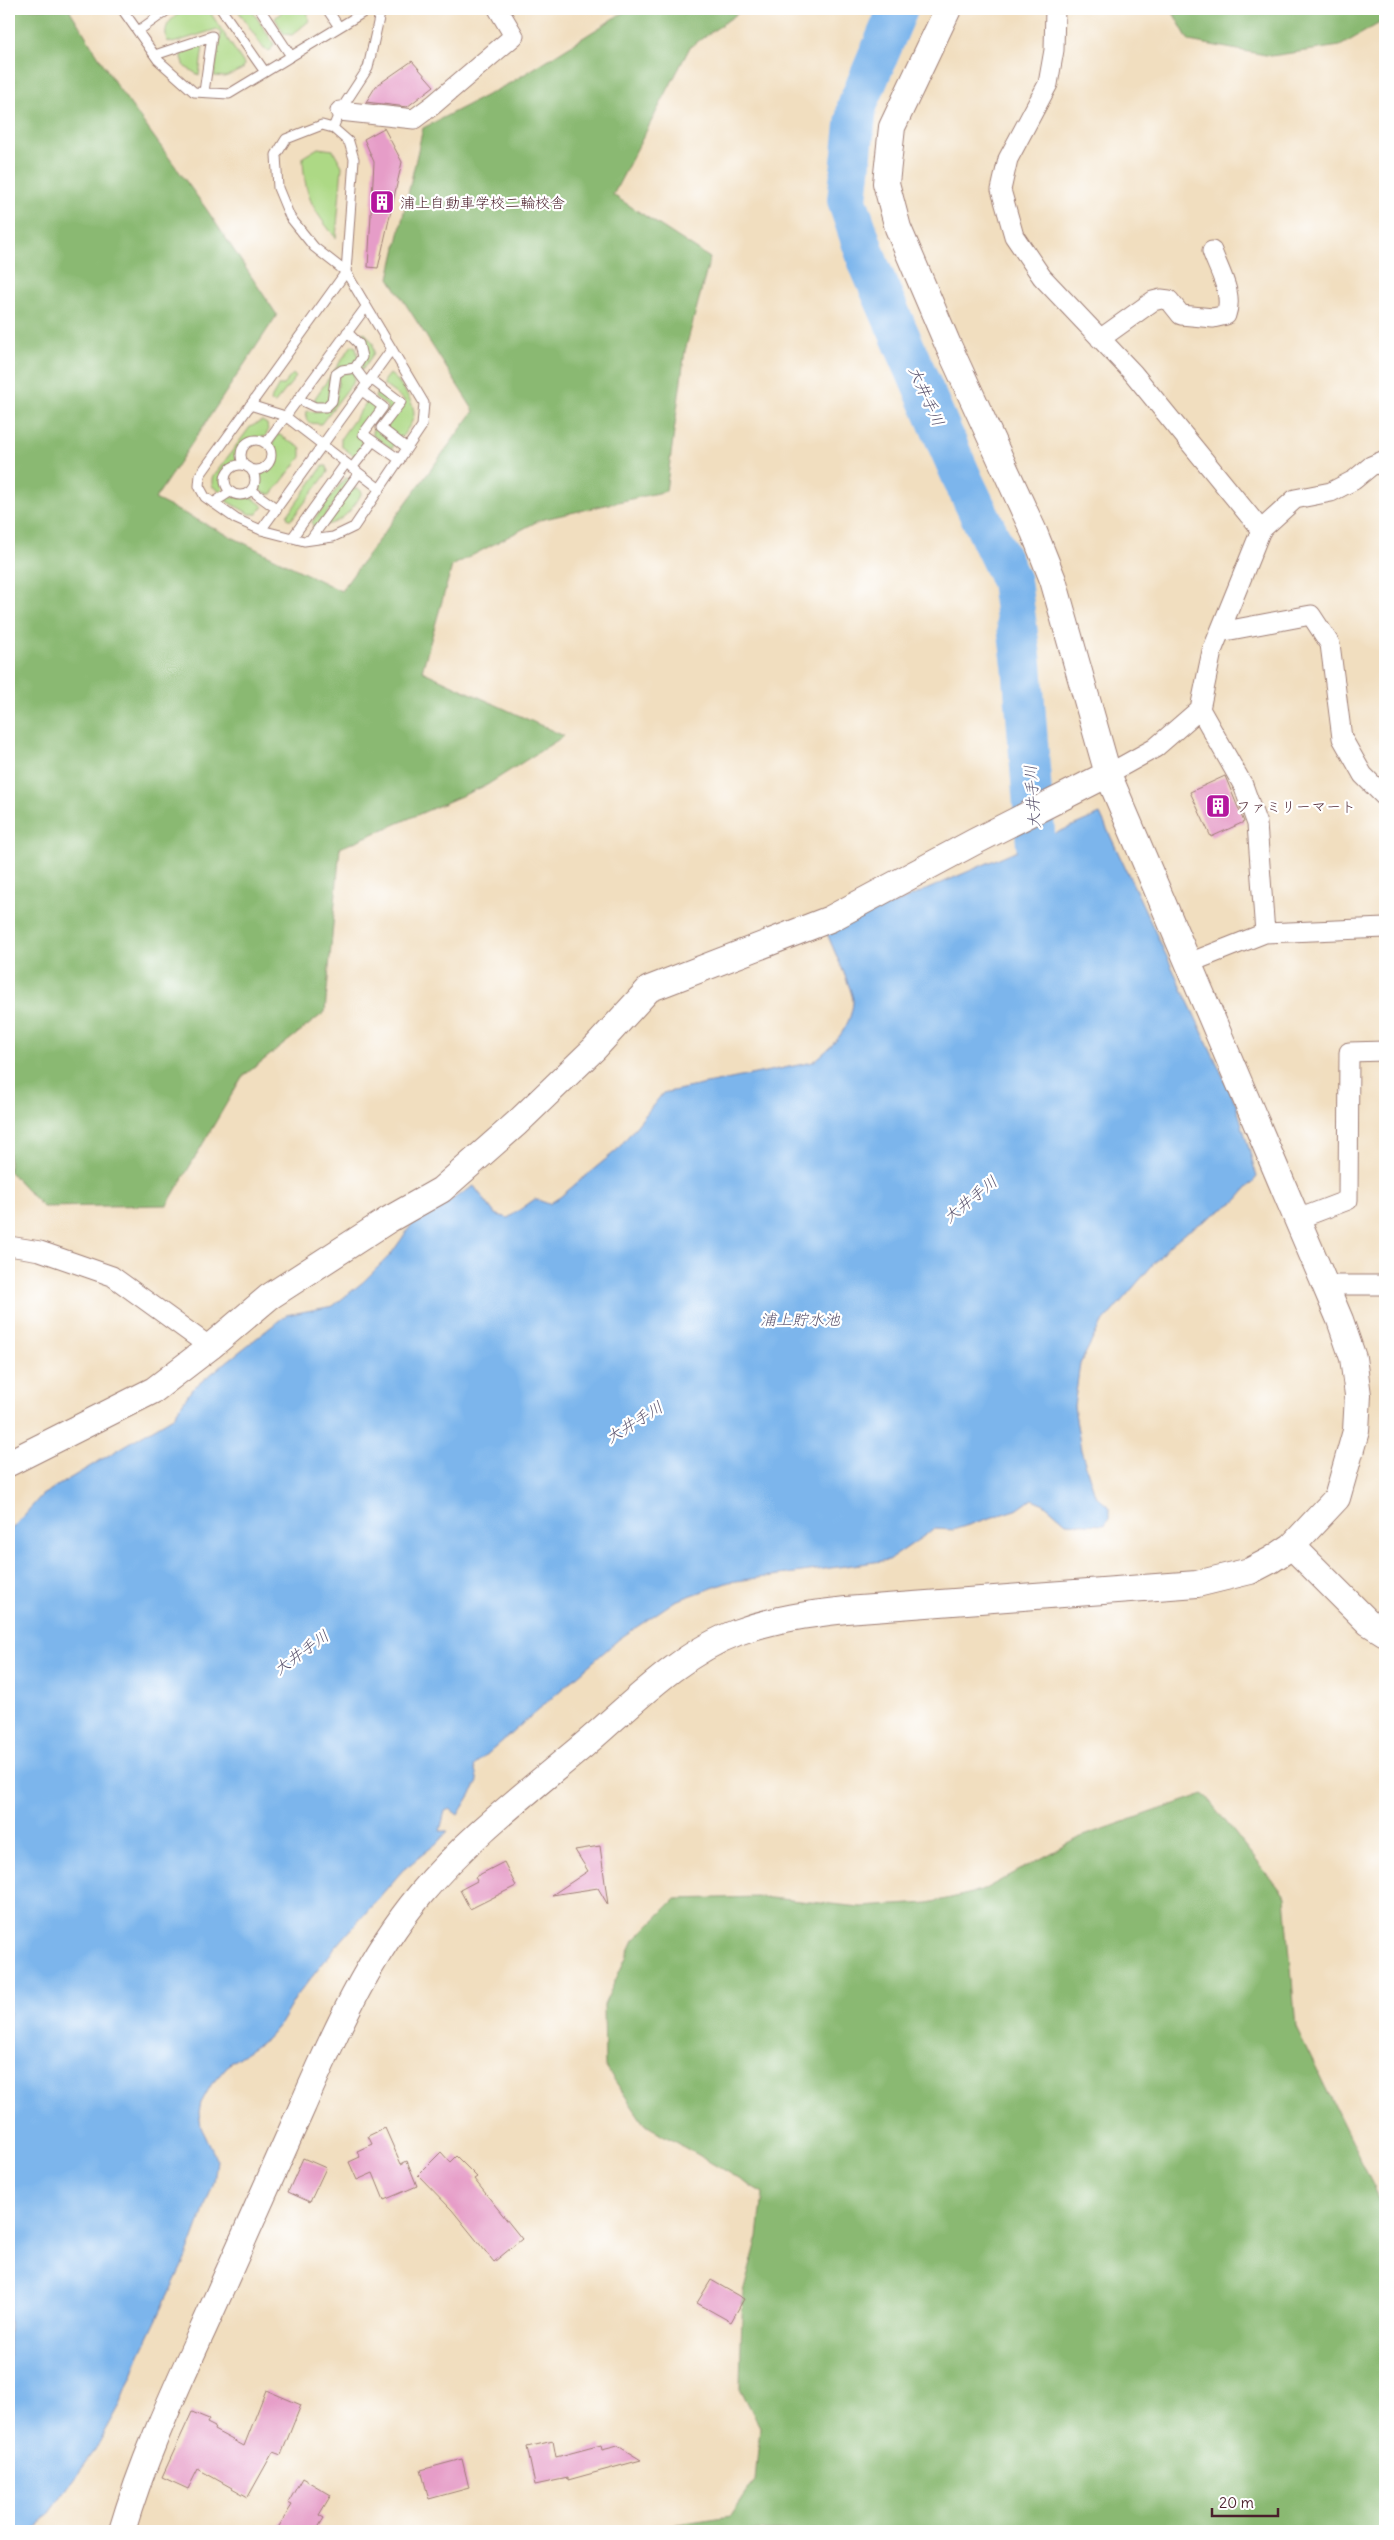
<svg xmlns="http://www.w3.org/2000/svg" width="1394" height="2540" font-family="Delius,'Klee One',sans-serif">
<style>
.green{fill:#add985;stroke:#7c7c58}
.forest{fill:#8ab972;stroke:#6a6c4e}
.water{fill:#7bb5ec;stroke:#626a8c}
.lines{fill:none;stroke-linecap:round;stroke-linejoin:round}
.river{stroke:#7bb5ec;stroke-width:40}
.building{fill:#e69dc8}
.lane-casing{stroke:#9e7e75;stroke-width:11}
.street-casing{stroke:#9e7e75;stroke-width:21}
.secondary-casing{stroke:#9e7e75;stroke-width:28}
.lane{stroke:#fff;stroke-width:9}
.street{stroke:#fff;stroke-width:19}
.secondary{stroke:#fff;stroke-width:26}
.labels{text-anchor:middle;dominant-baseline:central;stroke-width:4.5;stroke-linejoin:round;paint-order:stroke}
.poi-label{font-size:15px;fill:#4a1f2b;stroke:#fff;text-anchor:start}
.water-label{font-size:16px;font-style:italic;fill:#5b546f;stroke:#fff}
</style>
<rect width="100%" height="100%" fill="#fff"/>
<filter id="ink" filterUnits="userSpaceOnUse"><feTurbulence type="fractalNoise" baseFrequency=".02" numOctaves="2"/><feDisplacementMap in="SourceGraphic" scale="10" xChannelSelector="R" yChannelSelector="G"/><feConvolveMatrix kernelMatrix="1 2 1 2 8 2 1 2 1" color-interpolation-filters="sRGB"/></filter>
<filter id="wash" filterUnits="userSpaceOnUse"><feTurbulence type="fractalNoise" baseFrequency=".0096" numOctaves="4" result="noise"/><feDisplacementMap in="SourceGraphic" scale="20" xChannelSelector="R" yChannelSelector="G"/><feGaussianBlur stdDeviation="1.12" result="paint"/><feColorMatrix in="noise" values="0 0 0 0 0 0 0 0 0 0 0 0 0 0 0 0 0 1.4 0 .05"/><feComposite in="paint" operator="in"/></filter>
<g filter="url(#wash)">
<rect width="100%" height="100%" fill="#f1debf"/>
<path class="green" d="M186,9H208L244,64L243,69L225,77L214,76L221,34L217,29L173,43L167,41C162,23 173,18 186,9Z
M237,9H251L274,44L270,51L264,49Z
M285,9H307L309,21L292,35L284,34L275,18Z
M203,46L199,75L185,67L181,54L184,50Z
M318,148L333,150L342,166L336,238C312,209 304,195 303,157Z
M364,332L373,343L374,353L362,370L359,369C367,358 369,349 358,337Z
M352,345L356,347L358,358C351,369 335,368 330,380C328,387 330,394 328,401L324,404L315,402V398Z
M354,372V381L321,424L309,423L306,418L307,411C337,414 336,401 339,376L344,373Z
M293,374L296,377L275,403L271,402V399L279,385H283Z
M389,374C398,377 414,403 414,413C414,422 406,430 402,437H397L386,428L405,401L384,385V380Z
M377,391L394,402C393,415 379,420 378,432L394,443L392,449L372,435V431L387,410V406L375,398Z
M371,401L378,407L359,434L368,441L358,456H354L341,446V438L366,403Z
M262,421L267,424L268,431L265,437C247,436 238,442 238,461C225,467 217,474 223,489L221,492L212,486V478L250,427Z
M278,434L301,448V457L272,494H266L257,488V473C275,470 279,459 273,443Z
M323,466H327L328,472L292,519H288L287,516Z
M345,478L349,479V483L317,527H313L312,522Z
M358,488L362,492C355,507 342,523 325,525L351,489Z
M228,497L253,498L263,506L257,514H250L226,501Z"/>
<path class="forest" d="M9,9H69L117,86L207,210L277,315L155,499L341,591L474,411L389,278L423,128L512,82L629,9H744L690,47L613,195L710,258L685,351L666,491L540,520L452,566L422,671L564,736L487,785L340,848L325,1012L242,1077L167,1205L43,1207L9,1171Z
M1171,9H1385V20L1340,46L1271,56L1189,41Z
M1204,1794L1285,1897L1296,2027L1385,2210V2531H658L677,2524L731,2516L755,2481L760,2427L740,2388L741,2344L743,2293L758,2237L763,2193L644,2124L605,2066L604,2005L634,1940L675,1899L760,1897L861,1907L929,1903L981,1891L1081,1837Z"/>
<path class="water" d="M1100,814L1236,1104L1257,1177L1236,1201L1185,1233L1169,1246L1099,1327L1080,1364L1074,1406L1081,1450L1095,1495L1110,1508V1518L1104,1525L1066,1523L1044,1504L1032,1499L1018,1509L953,1530L934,1529L889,1560L729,1582L675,1601L619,1639L474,1766L478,1782L458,1815L450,1809L445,1811L440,1831H448L437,1843L403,1870L335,1948L296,1997L280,2024L267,2039L230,2063L211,2085L201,2103L199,2112L201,2127L217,2160L214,2182L187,2255L139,2357L119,2407L94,2452L40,2525L34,2531H9V1532L42,1495L173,1417L192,1389L286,1315L333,1306L363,1282L391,1254L412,1224L474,1186L495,1214L508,1218L535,1199L549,1204L560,1197L617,1150L663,1093L813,1062C832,1047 851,1028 853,1002C854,992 831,945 827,933Z"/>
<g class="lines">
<path class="river" d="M898,9L857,106L847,200L869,265L963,480L1011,581L1022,664L1036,845L1053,892"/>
</g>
<g id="blocks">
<path class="building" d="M412,61L434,86L407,107L366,102L376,86Z
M384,128L402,162L378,268L368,267L374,162L364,139Z
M1225,776L1244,822L1211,837L1190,792Z
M600,1846L608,1905L598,1888L552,1895L588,1871L575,1850Z
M504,1862L516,1886L470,1909L460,1890L477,1881L475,1877Z
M385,2128L401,2164L407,2161L417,2186L384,2200L373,2173L357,2180L349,2162L360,2157L357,2151L372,2144L368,2136Z
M441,2152L450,2162L456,2156L477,2177L474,2179L522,2239L494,2262L452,2210L418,2175Z
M303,2158L326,2168L310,2202L288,2192Z
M711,2280L744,2299L731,2322L697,2303Z
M266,2390L301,2405L281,2455L273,2452L248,2497L198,2469L188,2489L162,2477L192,2412L209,2419L207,2423L215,2427L214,2430L244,2446Z
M553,2441L556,2457L601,2445L602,2450L618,2446L641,2460L568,2480V2478L535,2485L527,2447Z
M462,2459L469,2488L429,2499L421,2470Z
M302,2478L331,2495L319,2515L324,2518L316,2531H276L292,2505L288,2503Z"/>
</g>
</g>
<g filter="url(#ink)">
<use href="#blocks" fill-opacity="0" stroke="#9e7e75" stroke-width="1"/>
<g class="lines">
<defs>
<path id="lane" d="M122,9L158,60L194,92L229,94L369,9
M221,9L265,72
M260,9L291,56
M327,9L339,27
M138,31L169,9
M155,55L212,36L204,92
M333,128L322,125L286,139L276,155L278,188L290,217L314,247L346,272L424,403L422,426L354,527L333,537L304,541L261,530L236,519L205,497L199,486L200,475L346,272L354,159L349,142L333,128L340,111L368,68L381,9
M355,368L367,384
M371,379L401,402L381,428L407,448
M298,399L315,407H326L332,401L336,374L342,370L355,368L362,357L359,344L347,332
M250,405L285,416L380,489
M241 455a15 15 0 1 1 30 0a15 15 0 1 1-30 0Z
M373,441L400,460
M266,443L366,307
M225 480a15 15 0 1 1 30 0a15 15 0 1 1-30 0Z
M352,468L373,441L363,434L383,407L362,391
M251,490L277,509
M213,503L230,492
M261,530L391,350
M292,538L346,463
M310,540L359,473"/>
<path id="street" d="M1055,9L1054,50L1048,84L1008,159L1001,190L1014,236L1042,277L1133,373L1261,530
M340,111L414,119L433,105L514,36L498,9
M1100,339L1153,301L1161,299L1169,300L1181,315L1213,318L1226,315C1234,294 1219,271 1212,251
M1220,632L1311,615L1330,644L1342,738L1363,775L1385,797
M1200,709L1243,785L1257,824L1265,933
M1108,774L1155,748L1200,709L1212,651L1261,530L1295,499L1331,492L1354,480L1371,466L1385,460
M1189,963L1265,933L1385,928
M1298,1219L1348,1200L1349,1052L1385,1051
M9,1246L40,1251L112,1276L210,1347
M1326,1285H1385"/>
<path id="secondary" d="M9,1463L154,1390L210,1347L269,1297L388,1220L441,1190L517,1123L594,1049L649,989L830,919L974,842L1108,774
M1292,1546L1369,1623L1385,1633
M122,2531C147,2445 189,2362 225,2280C251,2221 277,2163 303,2105C335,2032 369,1956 420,1895C467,1838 528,1792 584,1745C631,1705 679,1654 738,1632C773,1619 810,1614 846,1610L1197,1584L1250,1571L1271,1560L1292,1546L1337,1498L1356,1431L1358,1395L1353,1358L1340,1320L1108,774L1053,580L1034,532L948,345L898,228L886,183L892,127L948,9"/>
</defs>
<use href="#lane" class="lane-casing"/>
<use href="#street" class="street-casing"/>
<use href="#secondary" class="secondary-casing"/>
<use href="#lane" class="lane"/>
<use href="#street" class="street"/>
<use href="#secondary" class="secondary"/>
</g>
</g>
<defs>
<symbol id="building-square" viewBox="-11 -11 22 22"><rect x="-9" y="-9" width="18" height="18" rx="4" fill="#b5179e" stroke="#fff"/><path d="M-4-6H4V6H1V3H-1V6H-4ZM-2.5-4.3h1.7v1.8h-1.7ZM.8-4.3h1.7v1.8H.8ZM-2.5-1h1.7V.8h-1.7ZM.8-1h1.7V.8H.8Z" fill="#fff"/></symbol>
</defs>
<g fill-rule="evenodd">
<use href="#building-square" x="368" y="188" width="28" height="28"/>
<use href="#building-square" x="1204" y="792" width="28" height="28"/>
</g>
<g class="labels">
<g class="poi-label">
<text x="400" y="202">浦上自動車学校二輪校舎</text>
<text x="1236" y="806">ファミリーマート</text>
</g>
<g class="water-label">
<text transform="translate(927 396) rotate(66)">大井手川</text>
<text transform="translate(1032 797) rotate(-94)">大井手川</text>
<text transform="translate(970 1199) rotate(-39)">大井手川</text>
<text x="800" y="1319">浦上貯水池</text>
<text transform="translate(634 1422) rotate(-32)">大井手川</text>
<text transform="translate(301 1652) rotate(-36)">大井手川</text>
</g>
</g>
<rect width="1394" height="2540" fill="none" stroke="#fff" stroke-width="30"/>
<path d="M1212 2508v8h66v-8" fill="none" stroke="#4a1f2b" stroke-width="2.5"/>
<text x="1219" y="2508" font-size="15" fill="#4a1f2b" stroke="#ffffff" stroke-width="4" paint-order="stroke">20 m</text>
</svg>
